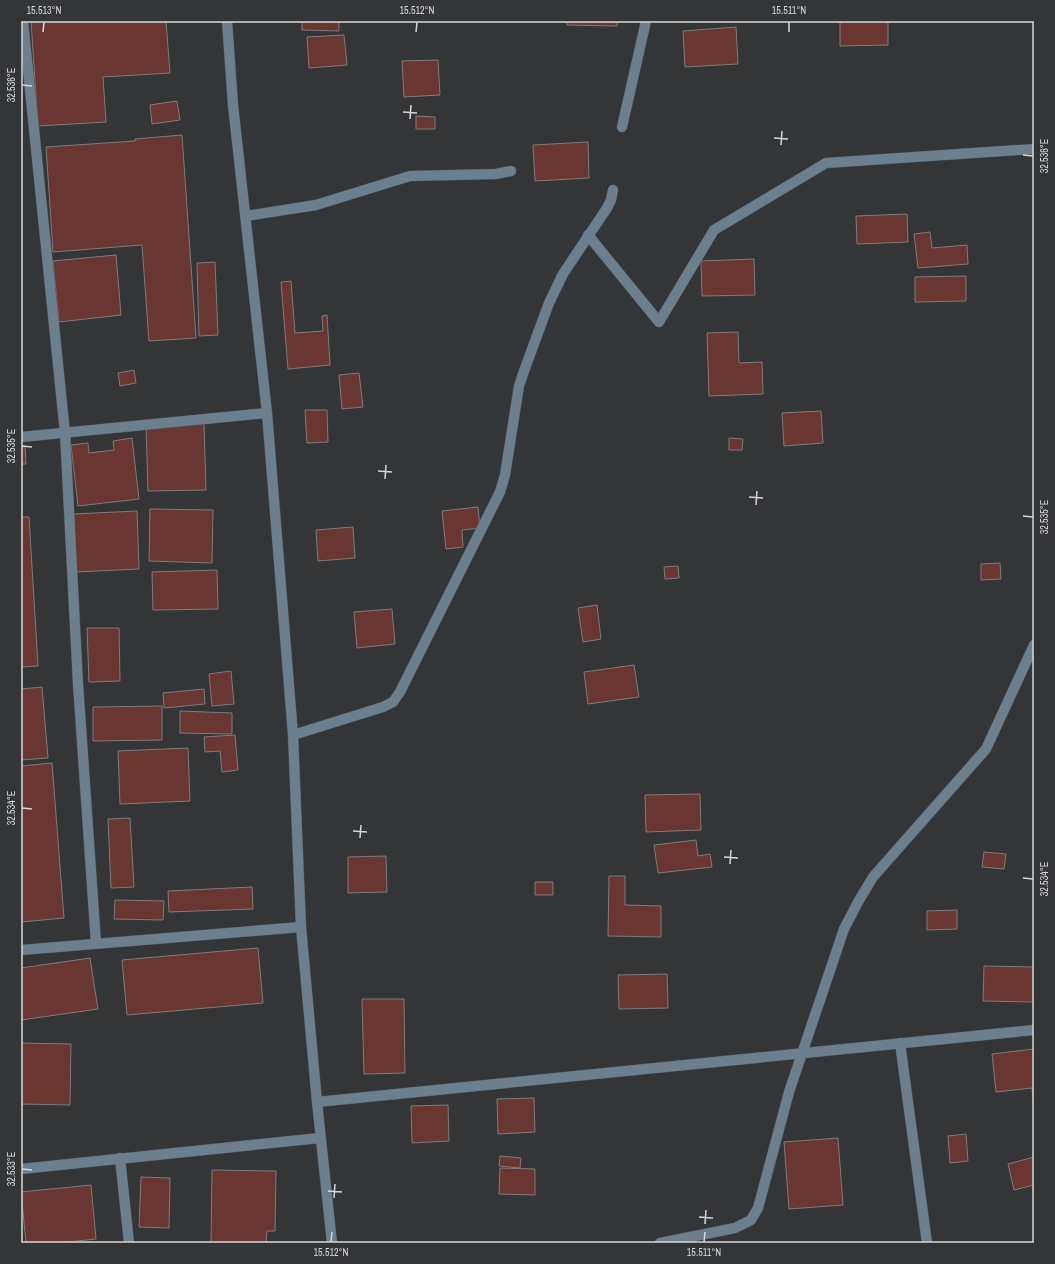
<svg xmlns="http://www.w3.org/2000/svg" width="1055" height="1264" font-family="'Archivo Narrow',sans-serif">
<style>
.building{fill:#6a3631;stroke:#807c7c}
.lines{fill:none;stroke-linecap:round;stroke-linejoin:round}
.minor-casing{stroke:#505254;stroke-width:11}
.minor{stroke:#6b7f8f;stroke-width:10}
.ticks{fill:none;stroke:#d6d7d9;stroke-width:1.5}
.neatline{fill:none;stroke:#d6d7d9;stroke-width:1.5}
.ticks-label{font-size:10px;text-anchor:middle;fill:#d6d7d9}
</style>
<rect width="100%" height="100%" fill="#333537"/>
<path class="building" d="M31,21H166L170,73L103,77L106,122L38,126Z
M302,21H339V31L302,30Z
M567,21H617V26L567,25Z
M840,21H888V45L840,46Z
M736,27L738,64L685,67L683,31Z
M344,35L347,65L309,68L307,37Z
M438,60L440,95L404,97L402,61Z
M177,101L180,120L152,124L150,105Z
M416,116L435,117V129H416Z
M182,135L196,338L149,341L142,245L53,252L46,147L135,141V139Z
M588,142L589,178L535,181L533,145Z
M907,214L908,242L857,244L856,216Z
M930,232L932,248L967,245L968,264L918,268L914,234Z
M116,255L121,315L59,322L53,261Z
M754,259L755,295L702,296L701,261Z
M215,262L218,335L199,336L197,263Z
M966,276V301L915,302V277Z
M291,281L295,333L323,331L322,316L327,315L330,365L288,369L281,282Z
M738,332L739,363L762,362L763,394L709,396L707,333Z
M134,370L136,383L120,386L118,373Z
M359,373L363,407L342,409L339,375Z
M305,410H327L328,442L307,443Z
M821,411L823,443L784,446L782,413Z
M204,424L206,490L148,491L146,426Z
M132,438L139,499L78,506L71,445L88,443L89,453L114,450L113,441Z
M729,438L743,439L742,450H729Z
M21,446H25L26,464H21Z
M478,507L480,528L462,530L463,547L446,549L442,511Z
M150,509L213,510L212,563L149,561Z
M137,511L139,569L76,572L73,514Z
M21,517H29L38,666L21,667Z
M353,527L355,558L318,561L316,530Z
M1000,563L1001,579L981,580V564Z
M678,566L679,578L665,579L664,567Z
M217,570L218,609L153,610L152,572Z
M597,605L601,639L583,642L578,608Z
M392,609L395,644L357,648L354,612Z
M87,628H119L120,681L89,682Z
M634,665L639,697L588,704L584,672Z
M231,671L234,704L212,706L209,674Z
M42,687L48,758L21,760V689Z
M204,689L205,704L164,708L163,693Z
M162,706V740L93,741V707Z
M180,711L232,713V734L180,733Z
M235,735L238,770L222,772L220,751L205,752L204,737Z
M188,748L190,801L120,804L118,751Z
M52,763L64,918L21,922V766Z
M700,794L701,830L646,832L645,795Z
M130,818L134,887L111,888L108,819Z
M696,840L698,856L710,854L712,867L658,873L654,845Z
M984,852L1006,854L1004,869L982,867Z
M386,856L387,892L348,893V857Z
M609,876H625V905L661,906V937L608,936Z
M535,882H553V895H535Z
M252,887L253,909L169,912L168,891Z
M115,900L164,901L163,920L114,919Z
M957,910V929L927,930V911Z
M258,948L263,1003L127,1015L122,960Z
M90,958L98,1009L21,1020V968Z
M984,966L1034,967V1002L983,1001Z
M667,974L668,1008L619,1009L618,975Z
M362,999H404L405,1073L364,1074Z
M21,1043L71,1044L70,1105L21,1104Z
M1034,1049V1107L1032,1088L996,1092L992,1054Z
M534,1098L535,1132L498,1134L497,1099Z
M448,1105L449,1141L412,1143L411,1106Z
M966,1134L968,1161L950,1163L948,1136Z
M838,1138L843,1205L789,1209L784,1142Z
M500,1156L521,1158L520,1168L499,1166Z
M1034,1157V1185L1014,1190L1008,1164Z
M500,1168L535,1169V1195L499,1194Z
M212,1170L276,1171L275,1231H267L266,1243H211Z
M141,1177L170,1178L169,1228L139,1227Z
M91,1185L96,1239L59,1243H26L21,1192Z"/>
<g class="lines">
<defs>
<path id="minor" d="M23,21L65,433L78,684L96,943
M227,21L233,105L267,413L293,735L301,927L317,1102L332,1243
M622,127L646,21
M246,216L316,205L410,176L496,174L511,171
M588,235L659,322L714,230L826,163L1034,149
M21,437L267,413
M293,735L383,707L393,702L400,692L500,492L505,475L519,386L524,371L549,303L563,274L607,208L611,200L613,190
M21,950L301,927
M900,1043L927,1243
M317,1102L1034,1030
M120,1158L129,1243
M21,1169L320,1138
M660,1243L735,1228L751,1220L758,1208L789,1092L844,929L858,902L873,877L986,749L1034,645"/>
</defs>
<use href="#minor" class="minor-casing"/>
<use href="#minor" class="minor"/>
</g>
<path class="ticks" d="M43,32L44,22M416,32L417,22M789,32V22M22,85L32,86M403,112L417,113M410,119L411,105M774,138L788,139M781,145L782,131M1023,155L1033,156M22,446L32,447M378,471L392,472M385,479L386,465M749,497L763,498M756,505L757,491M1023,516L1033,517M22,808L32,809M353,831L367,832M360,838L361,825M724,857L738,858M730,864L731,850M1023,878L1033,879M22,1169L32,1170M328,1191L342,1192M334,1198L335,1184M699,1217L713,1218M705,1224L706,1210M331,1242L332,1232M704,1242L705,1232"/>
<rect width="1055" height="1264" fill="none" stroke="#333537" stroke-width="44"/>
<rect x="22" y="22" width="1011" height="1220" class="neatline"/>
<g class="ticks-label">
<text x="44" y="14">15.513°N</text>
<text x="417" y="14">15.512°N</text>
<text x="789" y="14">15.511°N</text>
<text transform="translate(11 85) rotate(-90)" y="4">32.536°E</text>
<text transform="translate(1044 156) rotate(-90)" y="4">32.536°E</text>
<text transform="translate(11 446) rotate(-90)" y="4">32.535°E</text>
<text transform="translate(1044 517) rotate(-90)" y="4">32.535°E</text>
<text transform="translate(11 808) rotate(-90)" y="4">32.534°E</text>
<text transform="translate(1044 879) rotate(-90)" y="4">32.534°E</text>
<text transform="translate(11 1169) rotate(-90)" y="4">32.533°E</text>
<text x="331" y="1256">15.512°N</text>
<text x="704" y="1256">15.511°N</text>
</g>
</svg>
